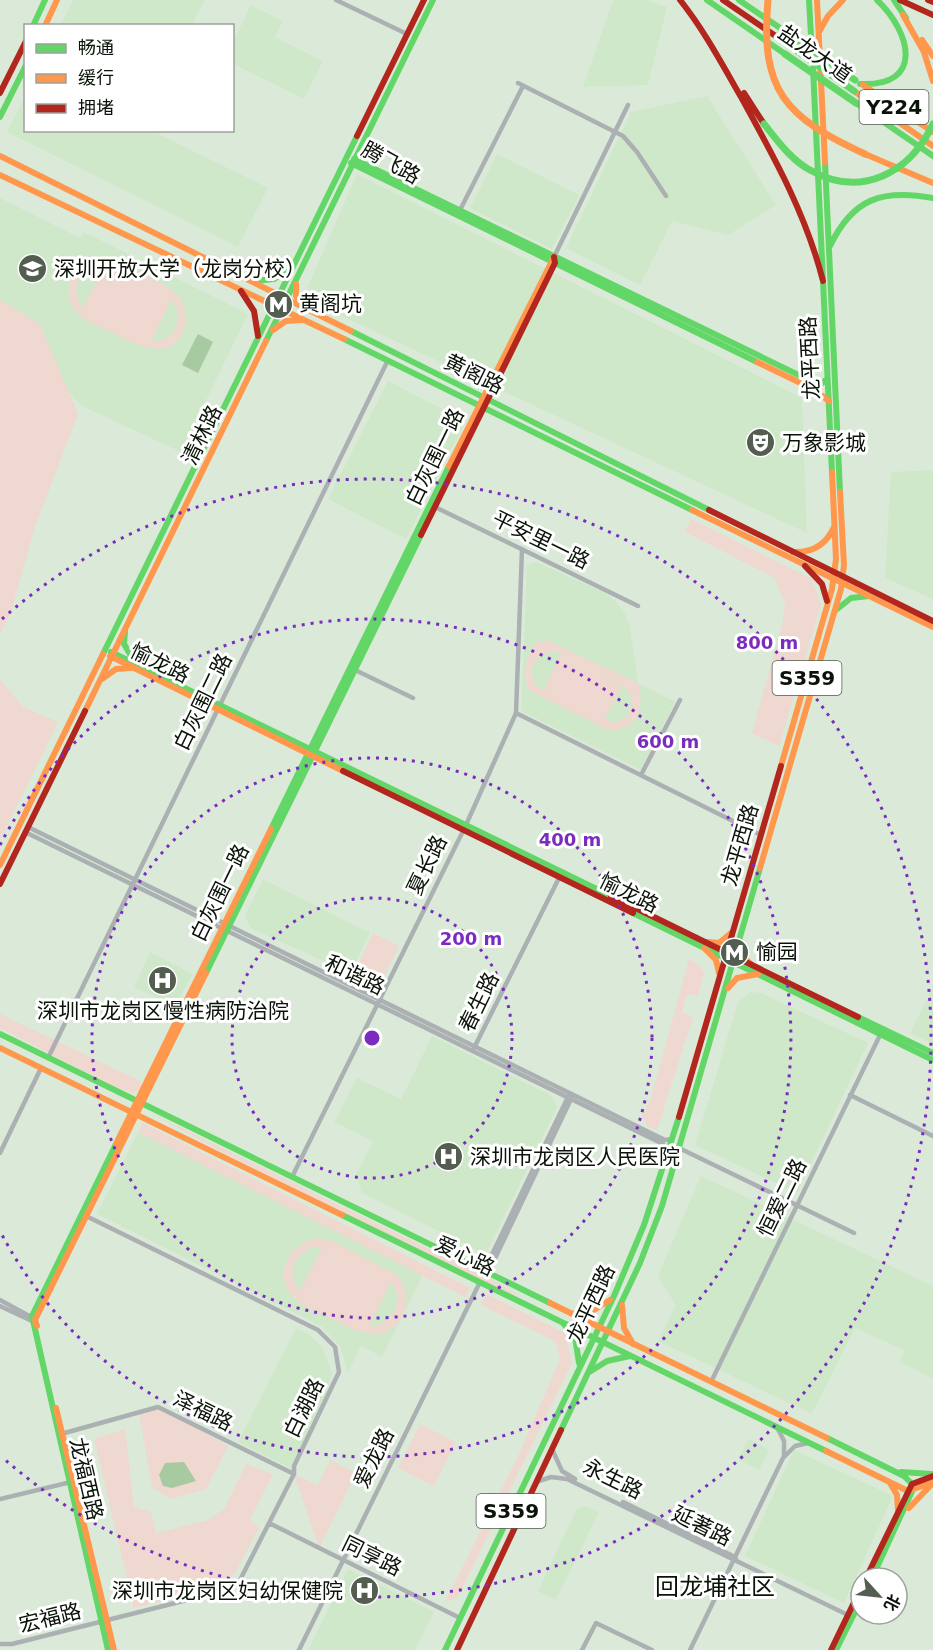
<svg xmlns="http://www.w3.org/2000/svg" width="933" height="1650" font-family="'DejaVu Sans','Noto Sans SC',sans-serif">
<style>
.built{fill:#cfe8ca}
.green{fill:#eed8cf;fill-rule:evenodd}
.water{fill:#a8caa0}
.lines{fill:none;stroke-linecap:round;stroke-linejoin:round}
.street{stroke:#abb0b2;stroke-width:4.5}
.fast{stroke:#63d668;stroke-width:6}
.slow{stroke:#ff974d;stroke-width:6}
.jam{stroke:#b3261e;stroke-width:6}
.fast-bridge{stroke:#63d668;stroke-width:7}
.slow-bridge{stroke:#ff974d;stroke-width:7}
.ring{fill:none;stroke:#7b2cbf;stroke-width:3;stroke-dasharray:3 6}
.labels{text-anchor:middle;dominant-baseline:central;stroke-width:6;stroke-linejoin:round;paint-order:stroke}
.shield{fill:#fff;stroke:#545a52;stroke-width:1.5}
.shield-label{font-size:20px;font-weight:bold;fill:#0a1308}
.street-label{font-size:21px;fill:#0a1308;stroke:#fff}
.poi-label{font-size:21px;fill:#0a1308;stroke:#fff;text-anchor:start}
.quarter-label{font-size:24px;fill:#0a1308;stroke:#fff}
.centre{fill:#7b2cbf;stroke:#fff;stroke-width:3}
.ring-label{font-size:18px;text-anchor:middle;font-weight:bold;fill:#7b2cbf;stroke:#fff;stroke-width:6;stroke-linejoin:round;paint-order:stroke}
</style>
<rect width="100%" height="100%" fill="#dbead8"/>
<path class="built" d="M73,0H205L192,25H61Z
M613,0H645L667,7L648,85L583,87Z
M251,5L283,21L275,37L323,61L304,99L233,64V42Z
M25,96L26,130L153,131L268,188L238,247L7,132Z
M707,96L776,205L728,235L672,221L640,285L566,248L631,112Z
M497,154L579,195L552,249L470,208Z
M357,174L802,398L807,533L303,298Z
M0,198L80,238L84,232L248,314L181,452L82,406L66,390L40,324L0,300Z
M388,381L466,421L406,539L328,499Z
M933,470V599L885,578L891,472Z
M536,562L605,593L616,602L624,611L630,627L638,683L675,702L641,770L521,711L527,565Z
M263,879L370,933L350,973L250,928L245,916Z
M150,952L193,974L175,1007L134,987Z
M933,987V1044L910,1033Z
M751,992L761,993L868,1043L797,1193L695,1145L738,1002Z
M432,1036L552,1096L557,1107L488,1250H477L362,1193L356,1174L373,1141L334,1122L357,1078L401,1099Z
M138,1132L423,1275L382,1357L361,1346L348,1372L340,1346L321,1326L97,1214Z
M701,1176L933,1286V1379L900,1362L904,1350L855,1328L812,1414L658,1341L676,1306L658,1276Z
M296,1328L311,1336L323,1348L332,1373L326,1395L290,1468L238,1442Z
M749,1439L769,1450L759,1470L738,1459Z
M794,1450L893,1496L844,1603L745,1556Z
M586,1506L599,1512L556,1600L538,1591L577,1508Z
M348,1569L434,1612L415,1650H308Z"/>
<path class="green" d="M95,259C112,257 170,284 180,298C185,306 187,316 185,325C175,367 132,343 109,331C99,326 85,322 77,313C59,294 72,266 95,259ZM104,266L83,308C68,290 80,265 104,266ZM171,300C188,317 173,342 151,342Z
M0,300L40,324L78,414L35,527L11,612L0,634Z
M691,519L812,579L821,605L779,746L752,733L782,626L785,605L775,578L685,532Z
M547,640L638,683C645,710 638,730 608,730L530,691C520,674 527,660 535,643ZM557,652L561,654L544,689L555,695L536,686C525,668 537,651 557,652ZM603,675C625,683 640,695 626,718L614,723L605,719L622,685Z
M0,679L23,707L58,722L0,840Z
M373,933L399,946L377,990L352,977Z
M689,959L699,965L704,973L698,996L687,994L682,1012L693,1017L657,1130L648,1127L642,1116L651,1098Z
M0,1014L140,1081L143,1088L133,1093L115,1087L0,1028Z
M153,1114L496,1282L522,1297L494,1287L220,1151Z
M143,1123L470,1288L465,1297L138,1132Z
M318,1238L334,1242L397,1275C406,1287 409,1300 403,1314C388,1349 352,1329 328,1317C316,1311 301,1306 292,1296C273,1273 290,1242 318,1238ZM314,1247H322L300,1291C286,1274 293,1253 314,1247ZM391,1282C406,1301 393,1326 369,1326Z
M486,1294L565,1333L572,1363L458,1597L445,1602L519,1454L560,1359L556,1342L481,1305Z
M158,1407L228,1446L206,1489L171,1499L152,1488L139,1412Z
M420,1424L456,1442L434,1486L398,1468Z
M125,1429L134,1507L151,1512L156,1533L208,1520L224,1509L246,1464L273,1474L250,1520L259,1528L235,1573L220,1586L134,1608L94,1439Z
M330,1460L356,1473L319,1548L294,1474L318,1485Z"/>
<path class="water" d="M198,334L213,342L198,373L182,365Z
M184,1462L196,1481L172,1488L163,1486L159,1475L165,1463Z"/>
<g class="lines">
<path class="street" d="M336,0L407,34
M518,83L623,136L637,152L666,196
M459,212L523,86
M554,257L628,105
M435,507L638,606
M353,669L413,698
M516,713L761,835
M641,775L680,700
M28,827L665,1140L672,1139
M25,832L663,1144L668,1151
M474,1048L560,876
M48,1058L388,360
M850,1095L933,1136
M681,1149L854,1233
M0,1153L41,1068
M292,1177L466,825L516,713L522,549
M484,1271L568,1097
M488,1273L572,1097
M0,1300L33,1318
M0,1306L32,1321L35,1320
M711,1382L882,1031
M777,1427L784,1441V1456
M61,1434L158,1407L294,1474
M552,1449L562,1471L575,1479
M536,1482L551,1477L567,1479L848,1615
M0,1499L71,1482
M623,1502L731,1555L736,1559
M269,1523L460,1618
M0,1644H12L231,1589L240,1580L294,1474V1466L339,1372L335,1347L318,1330L84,1215
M299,1650L480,1282
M582,1650L596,1623L652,1650
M690,1650L783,1458L795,1446L808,1443"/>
<path class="fast" d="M707,0L785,54
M739,0L783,30
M809,0L812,54
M894,0L906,18
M33,26L45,0
M813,68L832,472
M860,84C925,87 911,32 877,0
M856,103L933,156
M0,117L26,65
M354,159L813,382L821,384L827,379
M825,162L840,492
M351,163L757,362
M830,246C853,198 882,189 933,198
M253,281L274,279L290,269
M351,331L709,510
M344,339L692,510
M266,341L433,0
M836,610L851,598L869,596
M125,632L124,644L134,661
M111,652L611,896
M103,654L357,136
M271,829L449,466
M633,913L933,1060
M206,973L421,535
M858,1017L933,1053
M0,1034L550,1303
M342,1215L826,1451
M563,1323L575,1337L579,1363
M591,1371L607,1361L630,1356
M561,1430L640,1263L662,1206L760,868
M827,1438L904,1476L912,1484
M901,1472L932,1474
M872,1578L914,1487
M108,1650L32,1316L116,1144
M445,1650L614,1296L644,1225L679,1117
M836,1650L861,1600"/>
<path class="slow" d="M817,0L825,162
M903,15L924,52L933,81
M45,26L57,0
M819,32L828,16L843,0
M922,40L933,56
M863,85L933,132
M854,91L933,146
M865,154L933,183
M0,156L351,331
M0,175L344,339
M296,284V296L304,307
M273,330L286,321L302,320
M757,362L813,389L829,401
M449,466L554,257
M692,510L933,627
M793,552C812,553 826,545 834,527
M110,656L343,771
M102,679L116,669L131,668
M85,711L266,341
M781,766L832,589L836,559L832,472
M0,865L103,654
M760,868L841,589L844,565L840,492
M707,942L719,943L731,933
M740,945L743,957L752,965
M704,948L716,960L719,973
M728,988L737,978L758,974
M0,1048L342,1215
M116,1144L271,829
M550,1303L827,1438
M622,1305L624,1328L633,1344
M572,1314L592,1311L610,1300
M37,1326L35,1320L206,973
M56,1408L114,1650
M826,1451L908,1491L933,1482
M890,1483L897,1495L898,1510
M909,1508L931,1485"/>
<path class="jam" d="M680,0C704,30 722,64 741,97C774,157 806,214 823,281
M723,0L783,41
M900,0L933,15
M928,0L933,2
M0,93L26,41
M744,93L764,124
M357,136L424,0
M241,291L254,311L258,336
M709,510L933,621
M421,535L555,263L554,257
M805,566L822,584L827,601
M343,771L633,913
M0,884L85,711
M611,896L858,1017
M679,1117L781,766
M866,1578L912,1484L933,1476
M457,1650L561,1430
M831,1650L861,1588"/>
<path class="fast-bridge" d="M783,30L855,80
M783,41L854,91
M785,54L856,103
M764,124C777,140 791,160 810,170C861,199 910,173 933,124"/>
<path class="slow-bridge" d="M768,0C760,91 785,117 865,154"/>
</g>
<g class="ring">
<circle cx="372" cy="1038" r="140"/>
<circle cx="372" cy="1038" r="280"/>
<path d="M0 845A419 419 0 1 1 0 1231"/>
<path d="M2 619A559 559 0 1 1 2 1457"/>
</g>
<defs>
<symbol id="university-disc" viewBox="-11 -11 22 22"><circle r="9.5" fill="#535e51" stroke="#fff"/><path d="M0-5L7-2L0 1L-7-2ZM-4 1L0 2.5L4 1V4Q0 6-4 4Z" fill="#fff"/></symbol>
<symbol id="metro-disc" viewBox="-11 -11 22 22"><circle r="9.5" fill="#535e51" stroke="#fff"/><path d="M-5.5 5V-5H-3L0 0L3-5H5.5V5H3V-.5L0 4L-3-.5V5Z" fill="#fff"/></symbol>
<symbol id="theatre-disc" viewBox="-11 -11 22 22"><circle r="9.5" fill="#535e51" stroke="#fff"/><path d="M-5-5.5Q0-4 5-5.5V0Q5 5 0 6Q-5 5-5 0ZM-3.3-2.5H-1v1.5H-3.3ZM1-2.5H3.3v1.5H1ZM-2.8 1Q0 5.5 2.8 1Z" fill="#fff"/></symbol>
<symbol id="hospital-disc" viewBox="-11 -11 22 22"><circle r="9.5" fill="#535e51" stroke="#fff"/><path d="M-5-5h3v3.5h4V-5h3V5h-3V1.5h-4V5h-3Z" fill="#fff"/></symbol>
</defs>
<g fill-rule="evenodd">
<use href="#university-disc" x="16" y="252" width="33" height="33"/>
<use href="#metro-disc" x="262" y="288" width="33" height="33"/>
<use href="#theatre-disc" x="744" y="426" width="33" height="33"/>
<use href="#metro-disc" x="718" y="936" width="33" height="33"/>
<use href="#hospital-disc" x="146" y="964" width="33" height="33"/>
<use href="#hospital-disc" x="432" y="1140" width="33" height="33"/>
<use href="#hospital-disc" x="348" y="1574" width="33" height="33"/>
</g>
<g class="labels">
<g class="shield">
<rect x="859.5" y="90" width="69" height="34" rx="4.5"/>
<rect x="772.5" y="661" width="69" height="34" rx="4.5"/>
<rect x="476.5" y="1494" width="69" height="34" rx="4.5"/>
</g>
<g class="shield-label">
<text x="894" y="107">Y224</text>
<text x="807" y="678">S359</text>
<text x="511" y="1511">S359</text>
</g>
<g class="street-label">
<text transform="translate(815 54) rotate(35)">盐龙大道</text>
<text transform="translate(391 163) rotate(29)">腾飞路</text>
<text transform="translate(810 358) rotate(-93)">龙平西路</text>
<text transform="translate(474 374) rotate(26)">黄阁路</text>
<text transform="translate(202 435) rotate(-64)">清林路</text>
<text transform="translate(435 457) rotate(-64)">白灰围一路</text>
<text transform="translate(541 540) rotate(26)">平安里一路</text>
<text transform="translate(160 663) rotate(26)">愉龙路</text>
<text transform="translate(203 702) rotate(-64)">白灰围二路</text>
<text transform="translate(740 845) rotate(-74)">龙平西路</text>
<text transform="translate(427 865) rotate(-64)">夏长路</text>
<text transform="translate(220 893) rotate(-64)">白灰围一路</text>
<text transform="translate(629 893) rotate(26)">愉龙路</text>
<text transform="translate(355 975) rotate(26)">和谐路</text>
<text transform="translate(479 1002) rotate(-64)">春生路</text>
<text transform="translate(782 1198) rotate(-64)">恒爱二路</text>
<text transform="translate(465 1256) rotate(26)">爱心路</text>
<text transform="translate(591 1304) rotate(-65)">龙平西路</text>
<text transform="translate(304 1408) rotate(-64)">白湖路</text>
<text transform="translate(203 1411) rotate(26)">泽福路</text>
<text transform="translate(374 1458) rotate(-64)">爱龙路</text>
<text transform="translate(86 1479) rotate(77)">龙福西路</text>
<text transform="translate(613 1479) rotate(26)">永生路</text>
<text transform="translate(702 1526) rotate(26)">延著路</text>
<text transform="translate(372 1556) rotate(26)">同享路</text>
<text transform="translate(50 1618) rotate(-14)">宏福路</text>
</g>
<g class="poi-label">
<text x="54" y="269">深圳开放大学（龙岗分校）</text>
<text x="299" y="304">黄阁坑</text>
<text x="782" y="443">万象影城</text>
<text x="756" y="952">愉园</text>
<text x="163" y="1011" text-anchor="middle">深圳市龙岗区慢性病防治院</text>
<text x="470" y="1157">深圳市龙岗区人民医院</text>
<text x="343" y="1591" text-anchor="end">深圳市龙岗区妇幼保健院</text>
</g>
<g class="quarter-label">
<text x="715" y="1587">回龙埔社区</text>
</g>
</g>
<circle cx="372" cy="1038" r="9" class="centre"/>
<g class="ring-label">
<text x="767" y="649">800 m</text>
<text x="668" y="748">600 m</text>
<text x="570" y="846">400 m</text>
<text x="471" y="945">200 m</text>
</g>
<rect x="24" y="24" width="210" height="108" fill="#ffffff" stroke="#9da19c" stroke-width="1.5"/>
<rect x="36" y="44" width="30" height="9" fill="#63d668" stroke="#9da19c" stroke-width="1.5"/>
<text x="78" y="54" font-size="18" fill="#0a1308">畅通</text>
<rect x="36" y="74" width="30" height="9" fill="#ff974d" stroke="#9da19c" stroke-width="1.5"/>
<text x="78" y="84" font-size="18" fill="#0a1308">缓行</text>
<rect x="36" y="104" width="30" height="9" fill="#b3261e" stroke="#9da19c" stroke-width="1.5"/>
<text x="78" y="114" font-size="18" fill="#0a1308">拥堵</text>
<g transform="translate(879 1596) rotate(117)"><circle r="28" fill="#ffffff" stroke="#9da19c" stroke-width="1.5"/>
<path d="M0-4.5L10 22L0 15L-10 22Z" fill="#535e51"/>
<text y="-9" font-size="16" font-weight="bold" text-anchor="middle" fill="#0a1308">北</text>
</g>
</svg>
